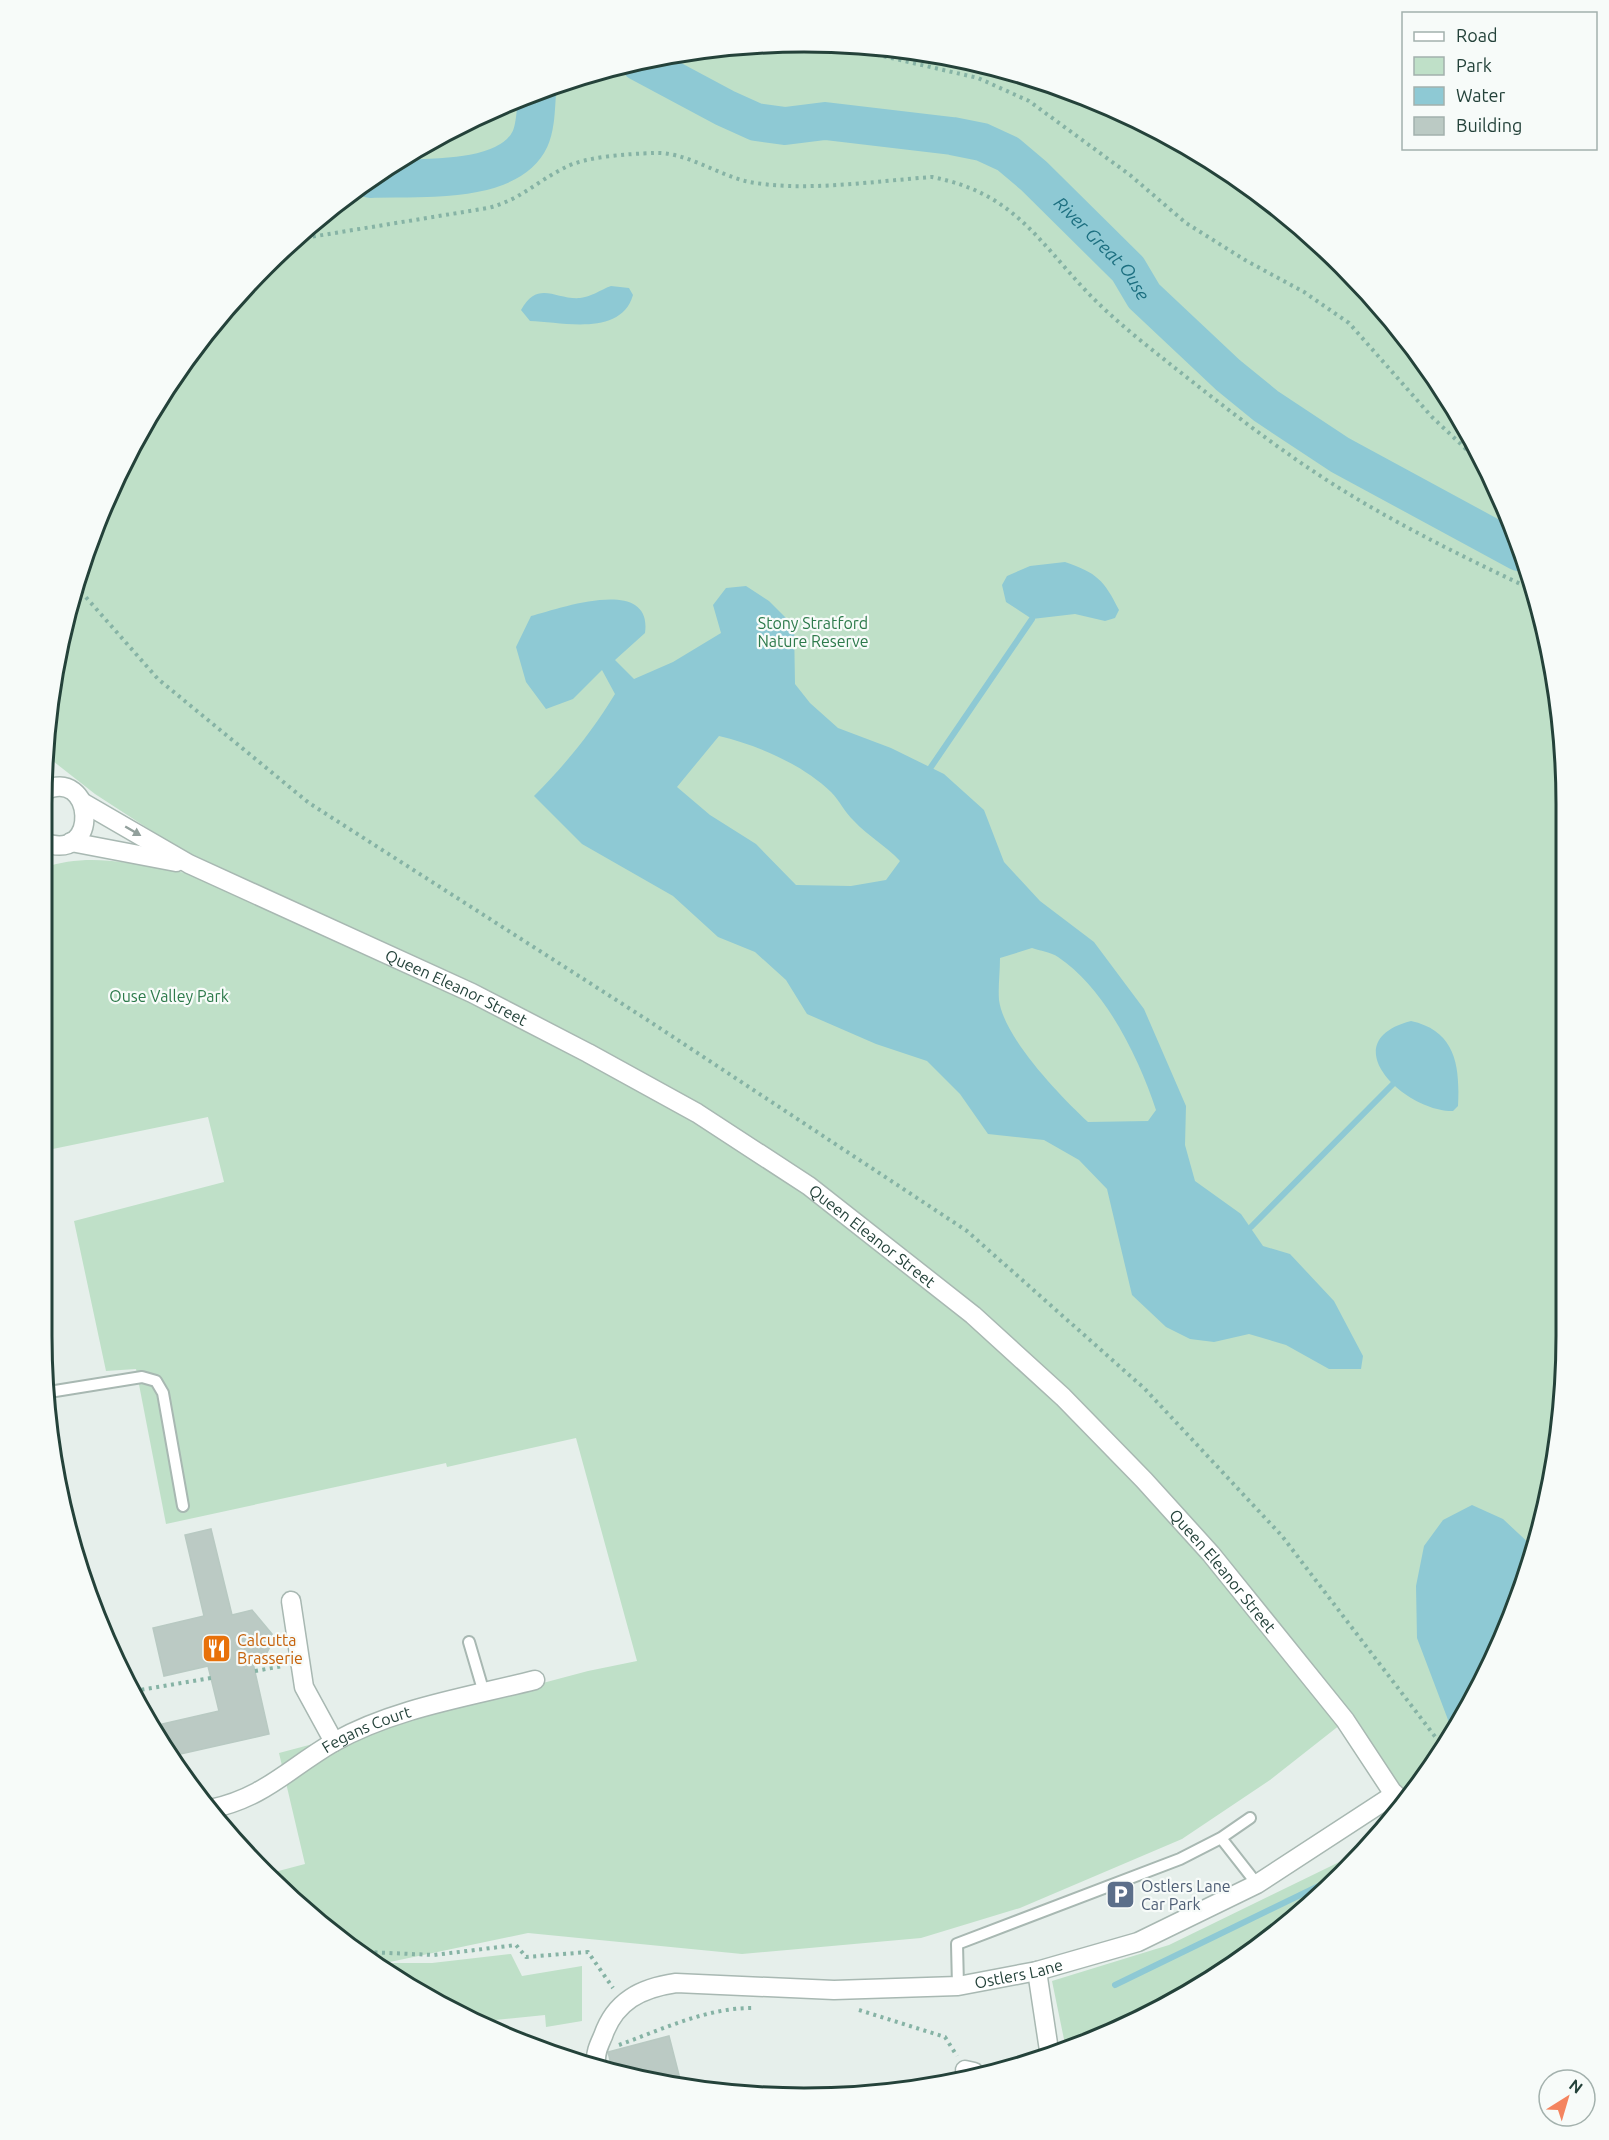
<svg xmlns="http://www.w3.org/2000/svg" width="1609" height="2140" font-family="Ubuntu,sans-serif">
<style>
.green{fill:#bfe0c8}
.water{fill:#8ec9d4;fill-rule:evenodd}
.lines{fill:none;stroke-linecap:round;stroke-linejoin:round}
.stream{stroke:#8ec9d4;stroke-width:6}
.river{stroke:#8ec9d4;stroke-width:38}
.building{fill:#bbcac4;stroke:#b8c9c2;stroke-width:1.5}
.service-casing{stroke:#a8b8b2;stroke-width:14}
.minor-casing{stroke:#a8b8b2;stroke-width:21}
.tertiary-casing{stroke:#a8b8b2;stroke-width:21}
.path{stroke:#86b3a5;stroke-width:4;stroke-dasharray:3 4.5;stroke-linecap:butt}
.service{stroke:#fff;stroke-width:10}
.minor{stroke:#fff;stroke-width:18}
.tertiary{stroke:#fff;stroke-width:18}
.oneway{fill:#92a09c}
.labels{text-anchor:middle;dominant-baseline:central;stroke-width:4.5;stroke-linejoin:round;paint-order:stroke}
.park-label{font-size:16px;fill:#2d7a4b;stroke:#f7fbf9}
.street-label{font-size:16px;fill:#24423a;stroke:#f7fbf9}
.food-label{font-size:16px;fill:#c56008;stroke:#f7fbf9;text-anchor:start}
.service-label{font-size:16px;fill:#4e5e75;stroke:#f7fbf9;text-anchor:start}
.water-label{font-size:18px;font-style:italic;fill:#1c6f80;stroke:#f7fbf9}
.rim{fill:none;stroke:#24423a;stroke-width:3}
</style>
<rect width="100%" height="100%" fill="#e6efeb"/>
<path class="green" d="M804,42L953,57L1096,100L1228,170L1343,265L1438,381L1509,513L1561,705L1560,1435L1526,1581L1465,1717L1401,1805L1345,1721L1270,1780L1182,1839L1020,1908L921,1938L742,1954L528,1933L385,1963H432L511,1954L522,1976L582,1966V2021L546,2027L545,2015L476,2022L467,2019L302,1909L267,1874L305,1864L279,1753L588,1671L637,1661L576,1438L447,1467L446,1463L166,1524L136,1369L106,1371L74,1221L224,1182L208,1117L43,1151V868C102,847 165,874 224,878L95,794L44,754L68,607L120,468L171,381L266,265L381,171L512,100L655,57Z
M1364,1850L1228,1969L1066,2049L1052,1981L1169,1945Z"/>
<path class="water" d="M611,286L629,288L633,295C621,337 562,322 530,321L521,310C538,279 556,300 580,298C591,297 600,290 611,286Z
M1065,562C1097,573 1104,580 1119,610L1115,618L1105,621L1075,614L1032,619L1006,602L1002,585L1007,576L1030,566Z
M746,586L769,601L794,626L795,684L810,703L838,728L891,748L944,774L984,810L1004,862L1040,901L1094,942L1144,1009L1186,1106L1185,1145L1195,1181L1241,1214L1263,1246L1290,1254L1334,1301L1363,1356L1361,1369H1329L1286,1345L1249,1334L1214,1342L1190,1339L1166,1327L1132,1295L1107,1189L1079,1160L1044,1140L988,1134L960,1094L927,1061L876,1044L807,1014L786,980L755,952L718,937L673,896L582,844L534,796C565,765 592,732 615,694L602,670L573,699L546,709L526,682L516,647L531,616C560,608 653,575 645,633L615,660L634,679L673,662L721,633L713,605L726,588ZM719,736C757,745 802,764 831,792C840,801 845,813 854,821C868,836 886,846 900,861L886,880L851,886L796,885L756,844L710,815L677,787ZM1032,948C1040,951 1051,952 1058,957C1105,988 1139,1058 1156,1110L1148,1121L1088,1122C1060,1096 1004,1038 999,1000C998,987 1000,972 1000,958Z
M1411,1021C1456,1031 1460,1066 1458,1106L1453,1111C1406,1112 1331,1042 1411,1021Z
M1472,1505L1503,1519L1534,1548L1526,1581L1465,1717L1453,1733L1417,1638L1416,1586L1424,1546L1443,1520Z"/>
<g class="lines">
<path class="stream" d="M931,767L1032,619
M1251,1227L1393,1084
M1115,1985L1329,1881"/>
<g class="river">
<path id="s1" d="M639,62L725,108L756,122L785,126L825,121L952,136L982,142L1008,154L1034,176L1128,269L1144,296L1228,375L1266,406L1340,455L1519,552"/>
<path d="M370,179C413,177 508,186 530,139C536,126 536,106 537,93"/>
</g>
</g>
<path class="building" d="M211,1529L232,1615L252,1610L272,1634L271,1645L264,1658L253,1663L269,1734L172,1756L168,1750L162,1724L219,1711L208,1666L164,1676L153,1628L204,1616L185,1535Z
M669,2036L680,2079L656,2083L612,2068L608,2052Z"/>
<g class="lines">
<defs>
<path id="service" d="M49,1392L142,1377L156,1381L163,1393L183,1506
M469,1642L484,1693
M1221,1838L1257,1884
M958,1986L957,1944L1180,1859L1221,1838L1250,1818"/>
<g id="minor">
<path d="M291,1601L304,1687L334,1742"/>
<path id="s2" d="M210,1809C264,1798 289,1768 334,1742C395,1708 468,1697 535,1680"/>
<path d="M1037,1971L1050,2057"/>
<path id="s3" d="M596,2063C595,2053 599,2045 603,2036C615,2001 641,1988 676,1983L834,1990L958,1986L1037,1971L1138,1942L1257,1884L1395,1794"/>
<path d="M965,2070L974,2072"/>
</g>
<g id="tertiary">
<path id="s4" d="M82,802L189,864L472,993L588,1053L697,1113L809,1186L973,1315L1063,1397L1144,1480L1211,1554L1345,1720L1401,1805"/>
<path d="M43,842C102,865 94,765 44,791"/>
<path d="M71,842L176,862"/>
</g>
</defs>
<use href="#service" class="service-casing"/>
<use href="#minor" class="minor-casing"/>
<use href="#tertiary" class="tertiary-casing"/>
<path class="path" d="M810,43L874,54L978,78L1029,101L1130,175L1186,223L1245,260L1304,292L1349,323L1432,417L1466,449L1479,456
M298,239L488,208C520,200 536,182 564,168C586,156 629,154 654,153C683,151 717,174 745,181C800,193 875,181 932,177C1013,193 1036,238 1088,293C1114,320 1146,345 1175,368C1223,406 1273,445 1325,479C1390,521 1459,555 1529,588
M76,586L158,679L309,803L649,1021L967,1231L1145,1389L1282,1536L1443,1747
M255,1671L283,1666
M134,1691L211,1678
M367,1952L434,1955L516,1945L526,1957L588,1952L613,1988
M859,2010L945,2037L957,2056
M619,2045C663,2029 708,2007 755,2008"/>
<use href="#service" class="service"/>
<use href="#minor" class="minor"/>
<use href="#tertiary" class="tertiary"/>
</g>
<defs><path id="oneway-solid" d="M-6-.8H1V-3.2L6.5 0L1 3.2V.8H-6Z" transform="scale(1.5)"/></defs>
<use class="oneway" href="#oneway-solid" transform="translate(133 831) rotate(30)"/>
<defs>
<symbol id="restaurant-square" viewBox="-11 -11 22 22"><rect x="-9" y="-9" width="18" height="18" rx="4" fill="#e8710a" stroke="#f7fbf9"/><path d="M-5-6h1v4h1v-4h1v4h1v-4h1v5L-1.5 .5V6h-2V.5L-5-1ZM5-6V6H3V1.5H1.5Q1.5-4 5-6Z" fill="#fff"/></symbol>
<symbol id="parking-square" viewBox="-11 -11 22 22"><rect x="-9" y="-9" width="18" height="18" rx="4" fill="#5c6f8a" stroke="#f7fbf9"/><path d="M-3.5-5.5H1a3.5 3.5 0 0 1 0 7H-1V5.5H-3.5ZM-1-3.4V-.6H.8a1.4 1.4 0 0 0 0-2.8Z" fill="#fff"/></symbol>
</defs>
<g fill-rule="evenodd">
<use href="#restaurant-square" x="200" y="1632" width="33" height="33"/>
<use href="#parking-square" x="1104" y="1878" width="33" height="33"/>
</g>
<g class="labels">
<g class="park-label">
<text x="813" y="623">Stony Stratford<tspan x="813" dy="18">Nature Reserve</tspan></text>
<text x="169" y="996">Ouse Valley Park</text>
</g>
<g class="street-label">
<text stroke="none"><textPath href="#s4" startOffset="418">Queen Eleanor Street</textPath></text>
<text stroke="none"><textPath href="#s4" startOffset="904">Queen Eleanor Street</textPath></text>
<text stroke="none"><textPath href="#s4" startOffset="1390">Queen Eleanor Street</textPath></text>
<text stroke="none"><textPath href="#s2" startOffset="177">Fegans Court</textPath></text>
<text stroke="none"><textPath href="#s3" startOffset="468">Ostlers Lane</textPath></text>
</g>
<g class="food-label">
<text x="237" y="1640">Calcutta<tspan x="237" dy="18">Brasserie</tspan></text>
</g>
<g class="service-label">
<text x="1141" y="1886">Ostlers Lane<tspan x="1141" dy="18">Car Park</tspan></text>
</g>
<g class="water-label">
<text stroke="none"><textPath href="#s1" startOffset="522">River Great Ouse</textPath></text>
</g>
</g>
<path d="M0 0H1609V2140H0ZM804 52H804A752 752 0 0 1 1556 804V1336A752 752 0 0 1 804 2088H804A752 752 0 0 1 52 1336V804A752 752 0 0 1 804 52Z" fill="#f7fbf9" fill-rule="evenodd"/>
<path class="rim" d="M804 52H804A752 752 0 0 1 1556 804V1336A752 752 0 0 1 804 2088H804A752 752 0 0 1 52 1336V804A752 752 0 0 1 804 52Z"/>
<rect x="1402" y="12" width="195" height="138" fill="#f7fbf9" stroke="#a3b1ad" stroke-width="1.5"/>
<rect x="1414" y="32" width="30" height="9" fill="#ffffff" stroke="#a3b1ad" stroke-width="1.5"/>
<text x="1456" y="42" font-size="18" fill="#24423a">Road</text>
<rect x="1414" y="57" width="30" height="18" fill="#bfe0c8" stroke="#a3b1ad" stroke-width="1.5"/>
<text x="1456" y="72" font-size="18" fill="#24423a">Park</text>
<rect x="1414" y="87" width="30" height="18" fill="#8ec9d4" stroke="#a3b1ad" stroke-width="1.5"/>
<text x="1456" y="102" font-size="18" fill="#24423a">Water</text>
<rect x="1414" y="117" width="30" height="18" fill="#bbcac4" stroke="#a3b1ad" stroke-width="1.5"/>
<text x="1456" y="132" font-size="18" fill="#24423a">Building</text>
<g transform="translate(1567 2098) rotate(37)"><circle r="28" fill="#f7fbf9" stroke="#a3b1ad" stroke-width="1.5"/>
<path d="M0-4.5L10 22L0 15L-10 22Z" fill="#f4845f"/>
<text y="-9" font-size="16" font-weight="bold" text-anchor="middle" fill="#24423a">N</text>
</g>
</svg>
